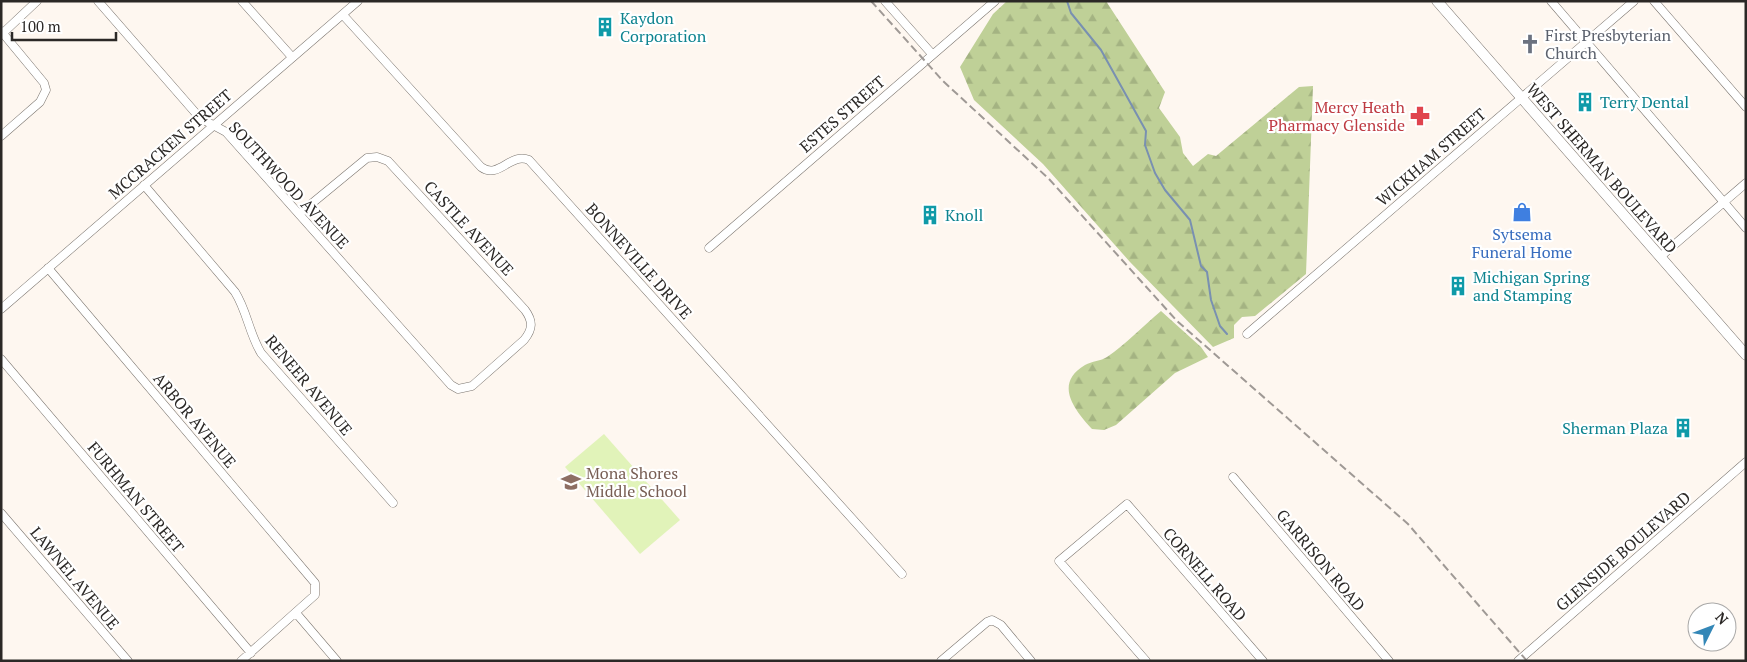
<svg xmlns="http://www.w3.org/2000/svg" width="1747" height="662" font-family="'PT Serif',serif">
<style>
.grass{fill:#e1f3b9}
.forest{fill:url(#forest-firs)}
.lines{fill:none;stroke-linecap:round;stroke-linejoin:round}
.stream{stroke:#7990b1;stroke-width:2}
.minor-casing{stroke:#7b756f;stroke-width:9}
.major-casing{stroke:#7b756f;stroke-width:11}
.minor{stroke:#fff;stroke-width:8}
.major{stroke:#fff;stroke-width:10}
.rail{stroke:#9f9995;stroke-width:2;stroke-dasharray:8 4;stroke-linecap:butt}
.labels{text-anchor:middle;dominant-baseline:central;stroke-width:4.5;stroke-linejoin:round;paint-order:stroke}
.culture-label{font-size:16px;fill:#0d838f;stroke:#fff;text-anchor:start}
.worship-label{font-size:16px;fill:#5b616d;stroke:#fff;text-anchor:start}
.health-label{font-size:16px;fill:#be3a42;stroke:#fff;text-anchor:end}
.street-label{font-size:16px;fill:#2b2826;stroke:#fff}
.shop-label{font-size:16px;fill:#366cbe;stroke:#fff}
.education-label{font-size:16px;fill:#785e54;stroke:#fff;text-anchor:start}
</style>
<defs>
<pattern id="forest-firs" width="22" height="20" patternUnits="userSpaceOnUse" patternTransform="scale(1.25)"><rect width="22" height="20" fill="#bfd097"/><path d="M5 1l3.5 6h-7zM16 11l3.5 6h-7z" fill="#a4b382"/></pattern>
</defs>
<rect width="100%" height="100%" fill="#fef7f0"/>
<path class="grass" d="M604,434L680,520L640,554L565,467Z"/>
<path class="forest" d="M1007,1H1106L1165,92L1159,108L1180,137L1183,153L1193,166L1208,154L1216,156L1299,87L1313,86L1306,274L1255,316L1242,317L1234,325V338L1213,347L1130,262L1043,164L974,100L960,67L993,14Z
M1161,311L1201,347L1208,357L1175,373L1116,425L1104,430L1092,429C1075,410 1053,384 1085,365C1092,361 1101,361 1107,357C1126,344 1143,326 1161,311Z"/>
<g class="lines">
<path class="stream" d="M1067,1L1071,13L1101,50L1146,131L1145,145L1155,173L1165,190L1190,220L1201,266L1207,272L1211,300L1220,326L1227,334"/>
<defs>
<path id="minor" d="M98,1L200,118L226,132L451,385L458,389L472,386L524,340C533,329 533,321 525,310L388,161L377,157L367,158L299,214
M242,1L292,57
M885,1L932,54
M1551,1L1746,228
M1654,1L1746,107
M343,15L481,167C499,180 510,152 529,160L902,574
M1,31L44,83L46,90L40,102L1,136
M3,33L37,1
M144,185L235,292C247,311 249,333 261,353L393,503
M709,248L995,1
M1660,257L1746,183
M48,268L315,583V595L241,661
M1,309L358,1
M1247,334L1634,1
M1,359L251,653
M1233,477L1389,661
M1,513L128,661
M296,613L337,661
M941,661L987,622L992,620L1001,625L1031,661
M1146,661L1059,561L1127,504L1263,661
M1518,661L1746,462"/>
<path id="major" d="M1437,1L1746,355"/>
</defs>
<use href="#minor" class="minor-casing"/>
<use href="#major" class="major-casing"/>
<use href="#minor" class="minor"/>
<use href="#major" class="major"/>
<path class="rail" d="M871,1L943,81L1049,179L1177,321L1408,524L1527,661"/>
</g>
<defs>
<symbol id="building-bare" viewBox="-9 -9 18 18"><path d="M-4-6H4V6H1V3H-1V6H-4ZM-2.5-4.3h1.7v1.8h-1.7ZM.8-4.3h1.7v1.8H.8ZM-2.5-1h1.7V.8h-1.7ZM.8-1h1.7V.8H.8Z" fill="#0f9aa8" stroke="#fff" stroke-width="2.5" paint-order="stroke"/></symbol>
<symbol id="church-bare" viewBox="-9 -9 18 18"><path d="M-1.2-6h2.4v3.5h3.3v2.4h-3.3V6h-2.4V-.1h-3.3v-2.4h3.3Z" fill="#6b7280" stroke="#fff" stroke-width="2.5" paint-order="stroke"/></symbol>
<symbol id="pharmacy-bare" viewBox="-9 -9 18 18"><path d="M-2-6h4v4h4v4h-4v4h-4v-4h-4v-4h4Z" fill="#e0444e" stroke="#fff" stroke-width="2.5" paint-order="stroke"/></symbol>
<symbol id="shop-bare" viewBox="-9 -9 18 18"><path d="M-5-2.5h2.3a2.7 3.5 0 0 1 5.4 0H5L5.5 6h-11ZM-1.5-2.5h3a1.5 2.3 0 0 0-3 0Z" fill="#3f7fe0" stroke="#fff" stroke-width="2.5" paint-order="stroke"/></symbol>
<symbol id="school-bare" viewBox="-9 -9 18 18"><path d="M0-5L7-2L0 1L-7-2ZM-4 1L0 2.5L4 1V4Q0 6-4 4Z" fill="#8d6e63" stroke="#fff" stroke-width="2.5" paint-order="stroke"/></symbol>
</defs>
<g fill-rule="evenodd">
<use href="#building-bare" x="591" y="13" width="28" height="28"/>
<use href="#church-bare" x="1516" y="30" width="28" height="28"/>
<use href="#building-bare" x="1571" y="88" width="28" height="28"/>
<use href="#pharmacy-bare" x="1406" y="102" width="28" height="28"/>
<use href="#shop-bare" x="1508" y="198" width="28" height="28"/>
<use href="#building-bare" x="916" y="201" width="28" height="28"/>
<use href="#building-bare" x="1444" y="272" width="28" height="28"/>
<use href="#building-bare" x="1669" y="414" width="28" height="28"/>
<use href="#school-bare" x="557" y="468" width="28" height="28"/>
</g>
<g class="labels">
<g class="culture-label">
<text x="620" y="18">Kaydon<tspan x="620" dy="18">Corporation</tspan></text>
<text x="1600" y="102">Terry Dental</text>
<text x="945" y="215">Knoll</text>
<text x="1473" y="277">Michigan Spring<tspan x="1473" dy="18">and Stamping</tspan></text>
<text x="1668" y="428" text-anchor="end">Sherman Plaza</text>
</g>
<g class="worship-label">
<text x="1545" y="35">First Presbyterian<tspan x="1545" dy="18">Church</tspan></text>
</g>
<g class="health-label">
<text x="1405" y="107">Mercy Heath<tspan x="1405" dy="18">Pharmacy Glenside</tspan></text>
</g>
<g class="street-label">
<text transform="translate(842 114) rotate(-41)">ESTES STREET</text>
<text transform="translate(170 144) rotate(-41)">MCCRACKEN STREET</text>
<text transform="translate(1431 157) rotate(-41)">WICKHAM STREET</text>
<text transform="translate(1602 168) rotate(49)">WEST SHERMAN BOULEVARD</text>
<text transform="translate(289 185) rotate(47)">SOUTHWOOD AVENUE</text>
<text transform="translate(469 228) rotate(47)">CASTLE AVENUE</text>
<text transform="translate(639 261) rotate(48)">BONNEVILLE DRIVE</text>
<text transform="translate(309 385) rotate(50)">RENEER AVENUE</text>
<text transform="translate(195 420) rotate(50)">ARBOR AVENUE</text>
<text transform="translate(136 497) rotate(50)">FURHMAN STREET</text>
<text transform="translate(1623 551) rotate(-41)">GLENSIDE BOULEVARD</text>
<text transform="translate(1321 560) rotate(50)">GARRISON ROAD</text>
<text transform="translate(1205 574) rotate(49)">CORNELL ROAD</text>
<text transform="translate(75 578) rotate(50)">LAWNEL AVENUE</text>
</g>
<g class="shop-label">
<text x="1522" y="234">Sytsema<tspan x="1522" dy="18">Funeral Home</tspan></text>
</g>
<g class="education-label">
<text x="586" y="473">Mona Shores<tspan x="586" dy="18">Middle School</tspan></text>
</g>
</g>
<rect width="1747" height="662" fill="none" stroke="#2b2826" stroke-width="5"/>
<g transform="translate(1712 627) rotate(48)"><circle r="24" fill="#ffffff" stroke="#aaa9a8"/>
<path d="M0-4L9 19L0 12L-9 19Z" fill="#3487b7"/>
<text y="-8" font-size="14" font-weight="bold" text-anchor="middle" fill="#2b2826">N</text>
</g>
<path d="M12 32v8h104v-8" fill="none" stroke="#2b2826" stroke-width="2.5"/>
<text x="20" y="32" font-size="15" fill="#2b2826" stroke="#ffffff" stroke-width="4" paint-order="stroke">100 m</text>
</svg>
